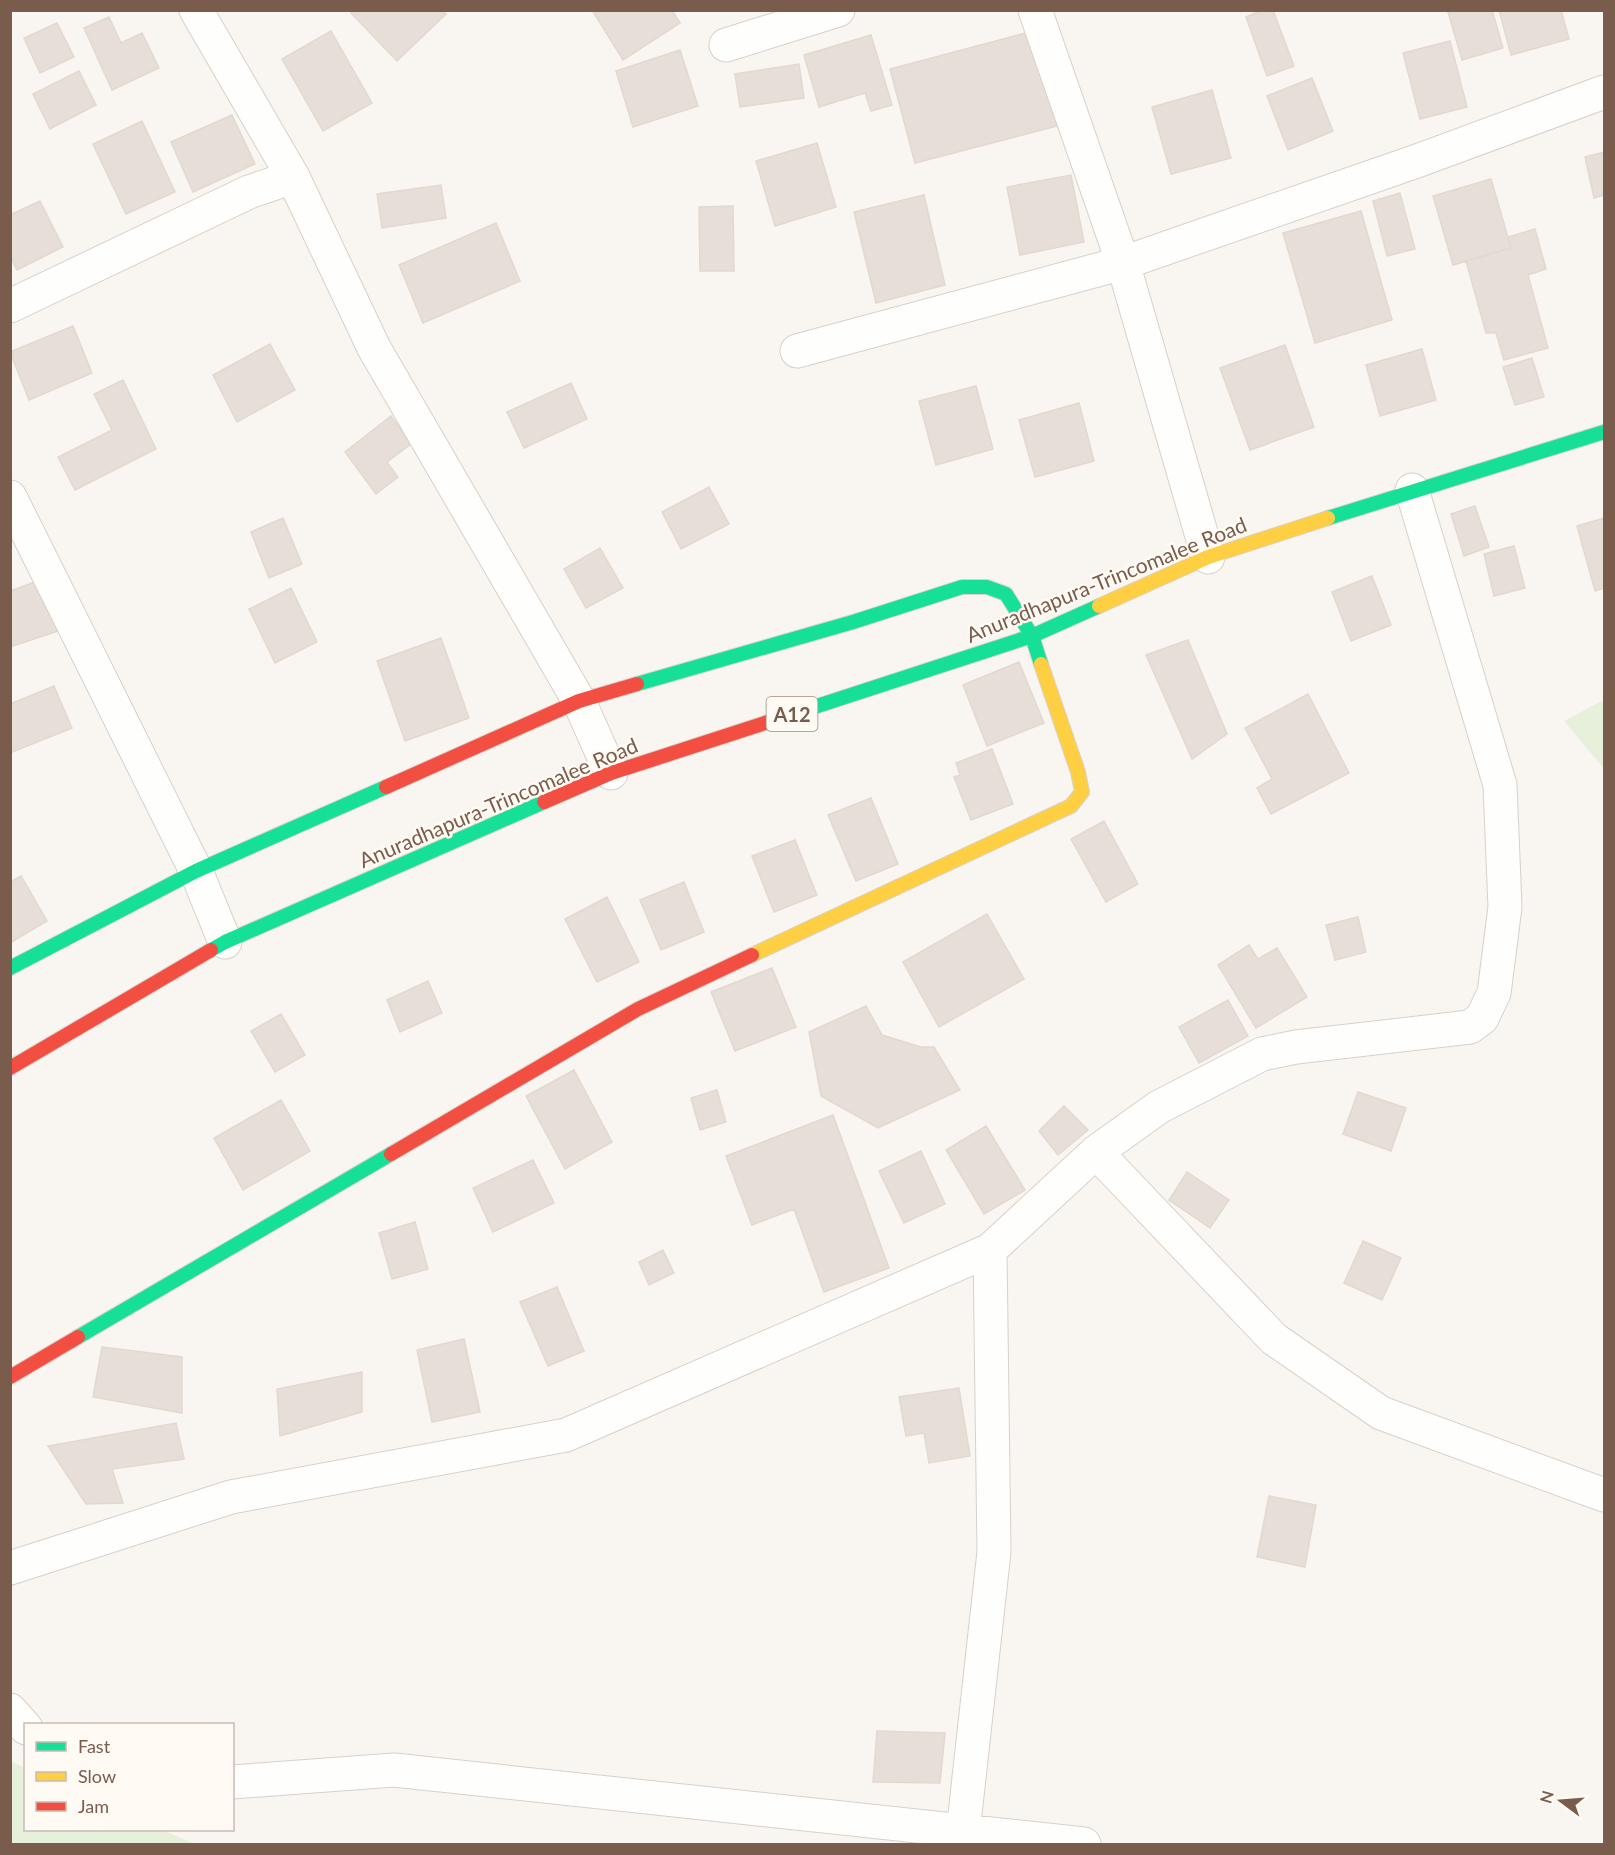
<svg xmlns="http://www.w3.org/2000/svg" width="1615" height="1855" font-family="Lato,sans-serif">
<style>
.green{fill:#e7f0db}
.building{fill:#e6ded7;stroke:#e2d8d2;stroke-width:1.5}
.lines{fill:none;stroke-linecap:round;stroke-linejoin:round}
.street-casing{stroke:#d7d1cb;stroke-width:35}
.fast-casing{stroke:#d9d2cb;stroke-width:16}
.slow-casing{stroke:#d9d2cb;stroke-width:16}
.jam-casing{stroke:#d9d2cb;stroke-width:16}
.street{stroke:#fefefd;stroke-width:33}
.fast{stroke:#16e098;stroke-width:14}
.slow{stroke:#ffcf43;stroke-width:14}
.jam{stroke:#f24e42;stroke-width:14}
.labels{text-anchor:middle;dominant-baseline:central;stroke-width:5;stroke-linejoin:round;paint-order:stroke}
.shield{fill:#fffaf3;stroke:#a28b7f;stroke-width:1.5}
.shield-label{font-size:20px;font-weight:bold;fill:#7a5c4d}
.street-label{font-size:21px;fill:#7a5c4d;stroke:#fffaf3}
</style>
<rect width="100%" height="100%" fill="#f9f5f0"/>
<path class="green" d="M1604,700V769L1564,721Z
M10,1761L25,1768L26,1830H162L195,1844H11Z"/>
<path class="building" d="M354,10H442L446,14L397,61L351,13Z
M592,10H672L680,23L623,60Z
M1263,10H1273L1294,66L1267,76L1246,17Z
M1454,10H1492L1503,48L1462,60L1448,12Z
M1499,10H1561L1569,39L1511,55Z
M109,17L121,43L142,33L159,68L112,90L84,28Z
M57,23L74,57L40,73L24,38Z
M331,31L372,103L323,131L282,59Z
M1033,31L1057,126L915,163L890,69Z
M871,35L892,105L871,111L865,93L819,107L804,55Z
M1450,41L1467,107L1420,119L1403,53Z
M680,50L698,106L633,127L616,71Z
M799,64L804,98L740,107L735,74Z
M79,71L96,105L50,129L33,94Z
M1312,78L1333,131L1288,150L1267,96Z
M1212,90L1231,158L1171,174L1152,107Z
M232,115L255,164L193,192L171,142Z
M142,121L175,192L126,214L93,144Z
M817,143L836,207L775,226L756,161Z
M1604,152V195L1594,198L1585,157Z
M1071,175L1084,242L1020,255L1007,187Z
M1491,179L1511,248L1453,265L1433,196Z
M441,185L446,218L382,228L377,194Z
M1400,193L1415,249L1387,256L1373,201Z
M924,195L945,285L876,303L854,212Z
M40,201L63,247L17,270L10,256V215Z
M733,206L734,271H700L699,207Z
M1361,211L1392,320L1315,343L1283,233Z
M496,223L520,281L423,323L399,265Z
M1535,229L1546,269L1528,275L1548,348L1504,360L1496,333H1486L1466,261L1511,248L1508,237Z
M73,326L92,373L29,400L10,352Z
M270,344L295,390L237,422L213,375Z
M1285,345L1314,427L1250,450L1220,368Z
M1422,349L1436,400L1380,416L1366,365Z
M1532,358L1544,397L1515,405L1503,367Z
M123,380L156,449L75,490L58,457L112,430L94,394Z
M571,383L587,419L524,448L507,412Z
M976,386L993,449L936,465L919,401Z
M1079,403L1094,461L1035,477L1019,420Z
M391,416L411,444L387,462L398,477L376,494L345,452Z
M709,487L729,524L681,549L662,512Z
M1475,506L1489,547L1464,556L1451,514Z
M283,518L302,564L269,578L251,532Z
M1604,518V588L1595,591L1577,526Z
M1514,546L1525,588L1494,596L1484,554Z
M600,548L623,588L586,608L564,569Z
M1372,576L1391,625L1351,641L1332,592Z
M40,580L58,631L10,647V591Z
M291,588L317,642L275,663L249,609Z
M441,638L469,718L405,741L377,661Z
M1188,640L1227,734L1192,759L1146,655Z
M1019,662L1044,723L987,746L963,685Z
M54,686L72,728L10,753V704Z
M1308,694L1349,773L1271,814L1257,788L1272,779L1245,728Z
M992,749L1013,804L971,820L954,777L960,775L956,763Z
M871,798L898,864L856,881L828,815Z
M1104,821L1138,884L1106,902L1071,839Z
M795,840L817,895L774,912L752,856Z
M21,876L47,921L10,943V882Z
M684,882L704,932L661,950L640,900Z
M607,897L639,962L597,982L565,919Z
M987,914L1024,979L939,1027L903,962Z
M1358,917L1366,952L1335,960L1326,925Z
M1249,945L1258,959L1277,948L1307,997L1256,1028L1218,965Z
M772,968L796,1027L735,1051L711,992Z
M428,981L442,1013L400,1032L387,1000Z
M1228,1000L1248,1036L1199,1063L1179,1027Z
M866,1006L882,1035L921,1047H934L960,1090L878,1128L821,1096L809,1032Z
M281,1014L305,1055L275,1072L251,1031Z
M574,1070L612,1142L565,1169L526,1096Z
M717,1090L726,1122L700,1130L691,1098Z
M1358,1092L1406,1108L1391,1151L1343,1134Z
M281,1100L310,1151L243,1190L214,1138Z
M1064,1106L1088,1130L1058,1155L1039,1131Z
M833,1115L889,1268L824,1292L794,1209L752,1225L726,1156Z
M986,1126L1025,1190L984,1214L946,1150Z
M921,1151L945,1204L904,1223L879,1171Z
M533,1160L554,1203L493,1232L473,1188Z
M1187,1172L1229,1200L1210,1228L1169,1200Z
M415,1222L428,1269L392,1279L379,1233Z
M1363,1241L1401,1258L1382,1300L1344,1283Z
M663,1250L674,1273L649,1285L639,1262Z
M557,1287L584,1351L548,1366L520,1302Z
M464,1339L480,1412L432,1422L417,1350Z
M102,1347L182,1357V1413L93,1397Z
M362,1372V1412L280,1436L277,1389Z
M959,1388L970,1456L929,1463L924,1433L906,1436L899,1397Z
M176,1423L184,1459L112,1469L123,1503L86,1504L48,1446Z
M1269,1496L1316,1505L1305,1567L1257,1557Z
M877,1731L945,1733L940,1783L873,1782Z"/>
<g class="lines">
<defs>
<path id="street" d="M196,10L293,177L374,348L579,701L611,773
M1035,10L1123,263L1208,557
M726,45L838,10
M10,306L249,192L293,177
M797,351L1123,263L1417,161L1604,92
M10,497L196,871L225,942
M1096,1152L1274,1339L1381,1413L1604,1495
M10,1568L231,1497L566,1435L990,1250L1096,1152L1159,1107L1262,1054L1296,1047L1470,1027L1482,1018L1494,993L1505,907L1500,785L1412,490
M10,1710L26,1728
M232,1782L394,1770L1084,1844
M963,1832L994,1552L990,1250"/>
<path id="fast" d="M1328,518L1604,432
M637,684L853,622L962,587H987L1006,594L1032,636L1041,664
M805,710L1032,636L1099,606
M211,950L225,942L544,802
M10,968L196,871L386,787
M78,1337L391,1154"/>
<path id="slow" d="M1099,606L1208,557L1328,518
M752,955L1071,806L1082,792L1078,772L1041,664"/>
<path id="jam" d="M386,787L579,701L637,684
M544,802L611,773L805,710
M10,1068L211,950
M391,1154L638,1009L752,955
M10,1377L78,1337"/>
</defs>
<use href="#street" class="street-casing"/>
<use href="#fast" class="fast-casing"/>
<use href="#slow" class="slow-casing"/>
<use href="#jam" class="jam-casing"/>
<use href="#street" class="street"/>
<use href="#fast" class="fast"/>
<use href="#slow" class="slow"/>
<use href="#jam" class="jam"/>
</g>
<g class="labels">
<rect class="shield" x="766.5" y="697" width="51" height="34" rx="4.5"/>
<g class="shield-label">
<text x="792" y="714">A12</text>
</g>
<g class="street-label">
<text transform="translate(1106 579) rotate(-22)">Anuradhapura-Trincomalee Road</text>
<text transform="translate(498 802) rotate(-23)">Anuradhapura-Trincomalee Road</text>
</g>
</g>
<rect width="1615" height="1855" fill="none" stroke="#7a5c4d" stroke-width="24"/>
<rect x="24" y="1723" width="210" height="108" fill="#fffaf3" stroke="#cabbb1" stroke-width="1.5"/>
<rect x="36" y="1742" width="30" height="9" fill="#16e098" stroke="#cabbb1" stroke-width="1.5"/>
<text x="78" y="1753" font-size="18" fill="#7a5c4d">Fast</text>
<rect x="36" y="1772" width="30" height="9" fill="#ffcf43" stroke="#cabbb1" stroke-width="1.5"/>
<text x="78" y="1783" font-size="18" fill="#7a5c4d">Slow</text>
<rect x="36" y="1802" width="30" height="9" fill="#f24e42" stroke="#cabbb1" stroke-width="1.5"/>
<text x="78" y="1813" font-size="18" fill="#7a5c4d">Jam</text>
<g transform="translate(1561 1801) rotate(286)" stroke="#fffaf3" stroke-width="4.5" paint-order="stroke">
<path d="M0-4.5L10 22L0 15L-10 22Z" fill="#7a5c4d"/>
<text y="-9" font-size="16" font-weight="bold" text-anchor="middle" fill="#7a5c4d">N</text>
</g>
</svg>
